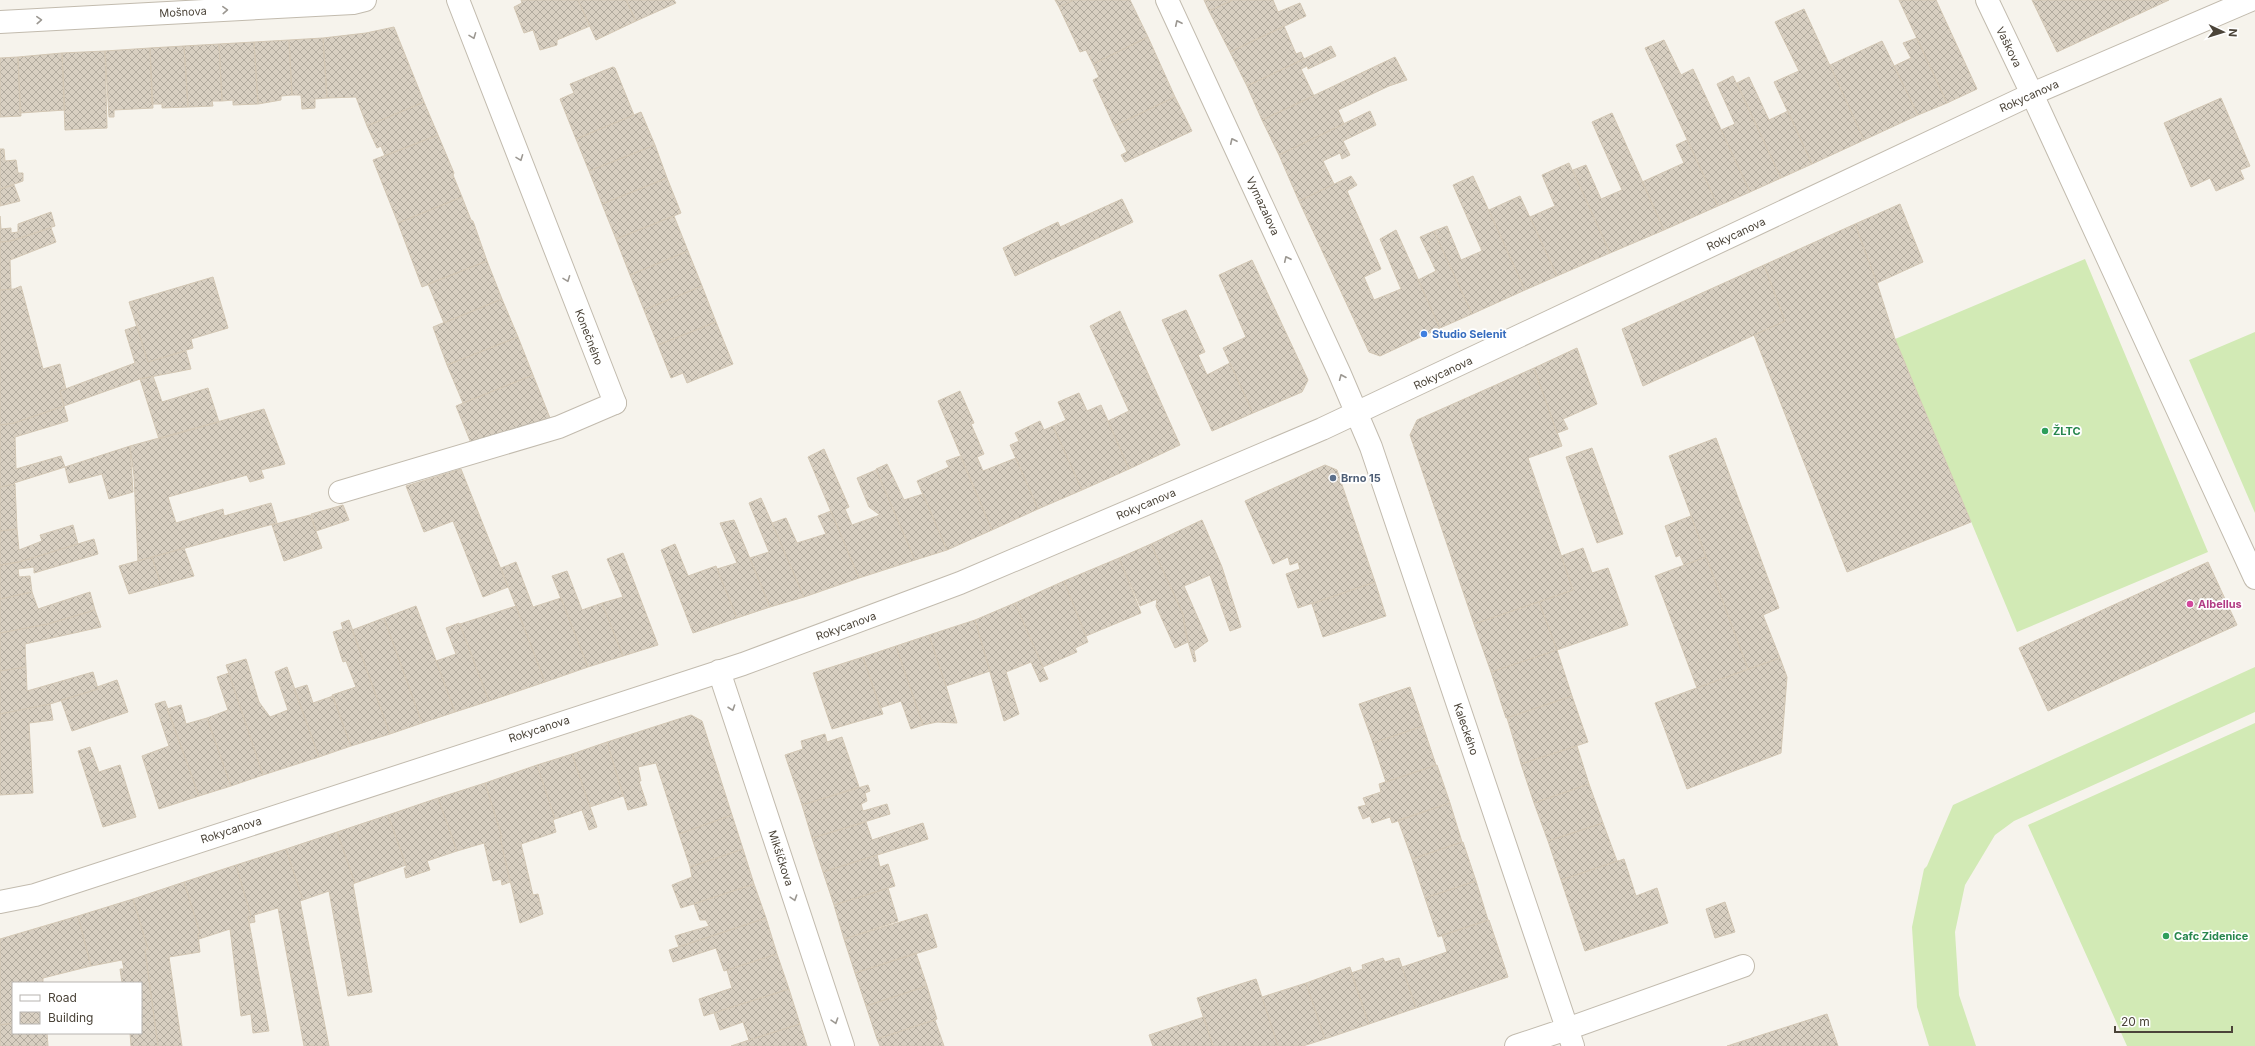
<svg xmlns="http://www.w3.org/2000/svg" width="2255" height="1046" font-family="Inter,sans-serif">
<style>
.pitch{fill:#d2eab5}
.building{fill:url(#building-cross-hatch);stroke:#d3c7b4}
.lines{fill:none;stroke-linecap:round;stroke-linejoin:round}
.lane-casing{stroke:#c2bbae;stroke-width:24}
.street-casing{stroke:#c2bbae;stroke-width:24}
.lane{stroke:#fff;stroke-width:22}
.street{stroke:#fff;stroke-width:22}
.oneway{stroke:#9c9892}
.shop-dot{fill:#3f7fe0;stroke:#fff;stroke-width:1.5}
.leisure-dot{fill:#2e9e5b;stroke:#fff;stroke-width:1.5}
.service-dot{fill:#5c6f8a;stroke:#fff;stroke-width:1.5}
.hotel-dot{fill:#d1479c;stroke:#fff;stroke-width:1.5}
.labels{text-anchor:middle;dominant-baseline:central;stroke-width:3.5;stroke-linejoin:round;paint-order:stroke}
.street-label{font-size:11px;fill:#4b4439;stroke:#fff}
.shop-label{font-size:11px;font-weight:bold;fill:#366cbe;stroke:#fff;text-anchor:start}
.leisure-label{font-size:11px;font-weight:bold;fill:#27864d;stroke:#fff;text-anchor:start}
.service-label{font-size:11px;font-weight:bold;fill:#4e5e75;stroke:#fff;text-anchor:start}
.hotel-label{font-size:11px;font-weight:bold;fill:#b23c85;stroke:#fff;text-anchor:start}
</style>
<defs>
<pattern id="building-cross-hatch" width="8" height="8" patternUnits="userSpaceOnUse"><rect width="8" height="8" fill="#d8cfc1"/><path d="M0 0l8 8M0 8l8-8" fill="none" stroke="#b1aa9e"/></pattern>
</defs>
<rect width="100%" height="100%" fill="#f6f3ec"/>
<path class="pitch" d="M2085,259L2208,552L2017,632L1895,339Z
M2255,332V513L2189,360Z
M2255,667V712L2014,821L1995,835L1965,885L1955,932L1959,995L1976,1046H1929L1917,1007L1912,927L1924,869L1927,866L1953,805Z
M2255,723V1046H2127L2028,825Z"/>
<path class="building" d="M521,0H578L590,26L557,40V45L540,50L533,30L524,33L514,7L522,3Z
M578,0H626L636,21L596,40Z
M626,0H674L676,3L636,21Z
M1055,0H1074L1059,7Z
M1074,0H1130L1148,37L1093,64L1086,50L1080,52L1059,7Z
M1204,0H1233L1209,11Z
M1233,0H1273L1278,12L1300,3L1306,16L1230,52L1209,11Z
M1899,0H1936L1977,89L1947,103Z
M2032,0H2169L2057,52Z
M1804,9L1864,140L1812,164L1774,82L1799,71L1775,22Z
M1284,26L1296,54L1301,52L1304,59L1247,86L1230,52Z
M394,27L424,102L367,126L356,97L327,98L323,38L366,33Z
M1148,37L1175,97L1114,126L1093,80L1099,77L1093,64Z
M323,38L327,98L315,99V108L302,109L301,95H292L289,40Z
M1917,38L1947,103L1918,115L1894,66L1911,58L1903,43Z
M289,40L292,95L281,96V100L258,104L254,42Z
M1664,40L1681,75L1693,69L1750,192L1718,206L1645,48Z
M1882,41L1918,115L1864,140L1830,65Z
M254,42L258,104L233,105V100L222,101L219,44Z
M219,44L222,101H212L213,106L188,107L184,46Z
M184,46L188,107L162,108V104H152L150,48Z
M1331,46L1336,56L1308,69L1307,66L1301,69L1314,96L1262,120L1247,86Z
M150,48L153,108L114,110V117H109L105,51Z
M105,51L107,128L65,130L62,53Z
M62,53L65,110L20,113L18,57Z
M18,57L21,116L0,117V58Z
M1395,57L1407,80L1389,86L1338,110L1344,124L1279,155L1262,120Z
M613,67L615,68L634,115L576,139L560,99L574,93L570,84Z
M1733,76L1781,178L1750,192L1721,130L1735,124L1717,84Z
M1749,77L1769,120L1788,111L1812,164L1781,178L1737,83Z
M1175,97L1192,131L1125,162L1121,155L1127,152L1114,126Z
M2221,98L2250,166L2240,170L2244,179L2216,191L2210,178L2191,187L2164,123Z
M424,102L438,135L385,156L381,146L377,148L367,126Z
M1370,111L1376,125L1343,141L1350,155L1342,159L1340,153L1323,161L1334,184L1299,201L1279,155Z
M641,112L655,145L589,171L576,139Z
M1612,113L1664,230L1610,253L1573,170L1586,165L1601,199L1622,190L1592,122Z
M438,135L454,173L453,175L462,197L398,223L373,160Z
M1687,140L1718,206L1664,230L1642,182L1684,163L1676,145Z
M655,145L667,178L602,204L589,171Z
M0,149H4L5,161L16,160L18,173H23V181L0,189Z
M1569,163L1610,253L1557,276L1530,217L1555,206L1542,175Z
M1351,176L1357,185L1347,191L1381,269L1364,277L1374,300L1401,289L1380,239L1396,230L1440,328L1380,356L1369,352L1299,201Z
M1473,176L1525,290L1472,314L1434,231L1447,226L1461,260L1482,251L1453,185Z
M667,178L681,213L616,239L602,204Z
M14,185L20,201L0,206V189Z
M1520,196L1557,276L1525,290L1489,210Z
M462,197L471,220L473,221L487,261L422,287L398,223Z
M1122,199L1133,222L1015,276L1003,248L1058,222L1060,227Z
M1900,204L1923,262L1877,283L1855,224Z
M51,212L55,226L11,241L0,242V216L1,229L11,228V233L18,232V224Z
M674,216L688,251L630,275L616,239Z
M1855,224L1877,283L1895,339L1971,522L1847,572L1754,335L1785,321L1764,265Z
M51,228L56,242L10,260L11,289L0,290V242L11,241Z
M1434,231L1472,314L1440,328L1418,280L1436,271L1420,237Z
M688,251L702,286L644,310L630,275Z
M1252,260L1308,380L1302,392L1253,413L1223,348L1246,337L1219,275Z
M487,261L502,299L444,323L428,284Z
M1764,265L1785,321L1643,386L1622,329Z
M213,277L228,328L191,339L193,348L148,362L129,302Z
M21,286L43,369L60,364L66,389L60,391L64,406L14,423L0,425V290L14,289Z
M702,286L716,322L658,345L644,310Z
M502,299L518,337L447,365L433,327Z
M1186,310L1205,352L1198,355L1207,375L1230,363L1253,413L1212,431L1162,320Z
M1120,311L1180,445L1129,469L1108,421L1129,411L1090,326Z
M716,322L733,364L687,383L683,373L671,378L658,345Z
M137,326L148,362L186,351L191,369L140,379L64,406L60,391L135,363L125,330Z
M518,337L533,375L463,403L447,365Z
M1577,348L1597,404L1563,419L1568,429L1557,433L1534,368Z
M1534,368L1562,446L1528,458L1573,590L1474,624L1410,435L1417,420Z
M533,375L550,418L473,448L456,406Z
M153,376L162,402L208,388L219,422L159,439L140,379Z
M960,391L974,423L971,424L984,454L977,457L983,471L1016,458L1038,509L992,530L938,401Z
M1079,393L1087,411L1101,405L1129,469L1082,490L1053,426L1066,420L1058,402Z
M64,406L68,421L15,437L16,469L61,456L65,467L14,483L15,484L0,487V425L14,423Z
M264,409L285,464L261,470L264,478L250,482L247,475L168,497L176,523L223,509L224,516L271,503L277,523L138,561L134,476L130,446Z
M1040,421L1044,430L1053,426L1082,490L1038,509L1010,445L1019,441L1015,433Z
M1716,438L1779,608L1763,615L1780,658L1748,669L1669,456Z
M130,446L133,492L109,499L102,474L69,483L65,467Z
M1592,448L1623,534L1597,543L1566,457Z
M824,449L849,507L845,509L852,525L880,515L869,507L857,478L876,470L915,560L859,578L808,457Z
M960,456L992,530L947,550L917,481L949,467L946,461Z
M887,464L904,500L923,494L947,550L915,560L876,469Z
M1325,465L1337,470L1375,582L1298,608L1286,574L1300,569L1298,562L1290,565L1288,557L1273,564L1245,501Z
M461,469L508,587L483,597L453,521L424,532L406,486Z
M15,484L17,529L0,531V487Z
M761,498L804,597L770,607L750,558L769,552L749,503Z
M343,505L349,520L316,531L311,514Z
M831,511L859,578L804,597L772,523L786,518L797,543L826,534L818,516Z
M310,515L322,548L284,561L272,525Z
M1691,516L1706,557L1684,565L1680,555L1676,557L1665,526Z
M734,520L770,607L737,618L717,569L737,563L720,523Z
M1202,520L1222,567L1241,627L1230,631L1210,575L1184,586L1208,641L1194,651L1196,661L1194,662L1185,631L1183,614L1151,544Z
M73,525L78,544L19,562L0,565V531L17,529L19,550L42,541L40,535Z
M94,539L98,554L34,573V567L18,569L19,577L30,576L32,592L0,599V565L19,562Z
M675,544L688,576L716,566L737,618L693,633L661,550Z
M1151,544L1183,614L1188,642L1175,648L1156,606L1157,599L1140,606L1119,558Z
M184,548L194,576L161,585L152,557Z
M1583,548L1592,573L1608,568L1628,625L1557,650L1539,602L1573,590L1561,556Z
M623,553L658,645L623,656L602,603L623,597L607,559Z
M152,557L161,585L129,594L119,566Z
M1706,557L1748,669L1697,688L1655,576Z
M1119,558L1141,613L1086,636L1064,581Z
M516,562L533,607L561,598L588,667L545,682L501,568Z
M2208,562L2237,625L2048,711L2019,648Z
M567,571L582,610L602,603L623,656L588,667L552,576Z
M1064,581L1088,642L1075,648L1077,652L1043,667L1015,603Z
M1375,582L1386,616L1323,637L1312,604Z
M32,592L38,609L90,592L95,610L48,624L0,633V599Z
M1539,602L1557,650L1491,672L1474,624Z
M1015,603L1048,679L1040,682L1031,662L1006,672L1019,714L1004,721L975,620Z
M416,606L455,712L422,723L384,618Z
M516,606L545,682L489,701L460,624Z
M95,610L101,627L25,644L26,667L0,671V633L48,624Z
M384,618L422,723L390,734L352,630Z
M349,620L390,734L351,746L332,695L356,687L346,661L343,662L333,632L343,629L341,623Z
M975,620L990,671L946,686L929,635Z
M459,623L489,701L455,712L436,661L456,654L446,628Z
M929,635L946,686L957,723L937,722L923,725L896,646Z
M896,646L923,725L911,729L901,701L880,708L863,657Z
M1557,650L1572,696L1506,718L1491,672Z
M863,657L883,714L832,729L813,673Z
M1780,658L1787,677L1781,753L1687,789L1655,703Z
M246,659L259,702L270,717L288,710L275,672L287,667L319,757L263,775L226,665Z
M26,667L27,691L93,672L98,689L50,704L0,714V671Z
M229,673L263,775L231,786L207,718L228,710L217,677Z
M117,680L128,712L72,731L61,700L98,689L97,687Z
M307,685L313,703L333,696L351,746L319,757L294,689Z
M1410,687L1423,726L1373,743L1359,704Z
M1572,696L1588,742L1521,764L1507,718Z
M165,701L199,796L159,809L142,756L169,746L155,704Z
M50,704L53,720L29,723L33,793L0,795V714Z
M181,705L186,724L207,718L231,786L199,796L167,709Z
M691,715L702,721L732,815L679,834L656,763L638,767L641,781H639L647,805L628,810L607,742Z
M1423,726L1436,765L1386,782L1373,743Z
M825,734L827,742L842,737L859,787L802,805L785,755L803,749L801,741Z
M607,742L623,796L590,807L572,754Z
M1577,746L1589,784L1534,803L1521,764Z
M90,747L99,772L120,765L136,817L103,827L78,751Z
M572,754L597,827L589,830L582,810L555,819L537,765Z
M537,765L555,819L553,820L556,832L521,844L533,895L538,894L543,914L520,923L500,837H502L485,783Z
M1437,765L1450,803L1392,823L1390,817L1372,823L1370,816L1363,819L1358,807L1366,805L1363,798L1381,792L1379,784Z
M485,783L502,837H500L510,882L502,885L501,879L493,881L484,843L457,851L438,798Z
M1589,784L1603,823L1548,841L1534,803Z
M868,785L870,791L865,793L867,801L861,804L863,811L887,804L890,814L812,838L802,805Z
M438,798L457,851L427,861L430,870L406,878L404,868H406V865L388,815Z
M1450,803L1462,842L1412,859L1398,820Z
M388,815L406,865L355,883L337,832Z
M732,815L743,849L690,867L679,834Z
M866,822L872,840L923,823L928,839L823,872L812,838Z
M1603,823L1617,861L1561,880L1548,841Z
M337,832L355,883L353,884L372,992L348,996L329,891L303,900L286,849Z
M1463,842L1476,881L1425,898L1412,859Z
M286,849L303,900L300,901L329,1046H304L278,908L254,915L255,922L250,923L248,917L251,916L236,865Z
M743,849L754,884L681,908L672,885L692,877L690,867Z
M877,855L880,867L888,864L895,886L834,905L823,872Z
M1624,859L1636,896L1657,888L1668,923L1585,951L1561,880Z
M236,865L251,916L248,917L269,1031L253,1033L251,1014L241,1016L230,929L199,939L198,934L200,933L184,882Z
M1476,881L1488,920L1438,937L1425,898Z
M184,882L200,933L198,934L200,952L169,957L182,1046H158L145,950L148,949L133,899Z
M754,884L766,918L679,947L675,936L709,926L706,920H700L694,904Z
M888,888L898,921L844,939L834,905Z
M133,899L148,949L145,950L158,1046H131L130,1033H141V983H122L120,969H124L122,960L91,966L78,916Z
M1725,902L1735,932L1715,938L1706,909Z
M927,914L937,947L855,973L844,939Z
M78,916L91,966L43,978V983H13V1023L0,1025V939Z
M766,918L777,954L724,971L716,948L673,962L669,950Z
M1489,920L1508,977L1416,1008L1402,967L1447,952L1442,935Z
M916,953L927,986L866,1006L855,973Z
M777,954L789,989L704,1016L699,999L732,988L727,970Z
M1383,958L1385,962L1399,958L1416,1008L1369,1024L1351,973L1363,969L1362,965Z
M1350,967L1369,1024L1325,1039L1306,983Z
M1256,979L1278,1046H1213L1197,998Z
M1306,983L1325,1039L1303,1046H1278L1262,997Z
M927,986L937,1019L877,1039L866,1006Z
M789,989L800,1024L749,1040L743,1022L720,1030L714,1013Z
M1827,1014L1838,1046H1727Z
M1204,1017L1213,1046H1153L1149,1035Z
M935,1020L944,1046H880L877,1039Z
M13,1023V1033H47L48,1046H0V1025Z
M800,1024L807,1046H731L749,1040Z"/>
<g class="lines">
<defs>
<path id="lane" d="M2032,94L2255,578
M340,492L559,427L615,403
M1567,1029L1743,966"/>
<path id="street" d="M458,0L615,403
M1167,0L1339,372L1371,447L1573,1046
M1987,0L2032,94
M0,22L353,3L365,0
M719,671L843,1046
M0,902L35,895L743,664L960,583L1322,429L2032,94L2251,0
M1516,1046L1567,1029"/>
</defs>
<use href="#lane" class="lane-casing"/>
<use href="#street" class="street-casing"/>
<use href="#lane" class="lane"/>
<use href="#street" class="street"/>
</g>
<defs><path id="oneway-chevron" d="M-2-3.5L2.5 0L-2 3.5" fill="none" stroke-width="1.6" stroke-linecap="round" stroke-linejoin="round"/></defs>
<g class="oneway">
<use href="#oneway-chevron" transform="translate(225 10) rotate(-3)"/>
<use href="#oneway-chevron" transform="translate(39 20) rotate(-3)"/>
<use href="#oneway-chevron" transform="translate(1178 23) rotate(-115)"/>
<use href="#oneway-chevron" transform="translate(473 36) rotate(69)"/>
<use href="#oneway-chevron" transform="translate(1233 141) rotate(-115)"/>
<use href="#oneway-chevron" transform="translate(520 158) rotate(69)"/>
<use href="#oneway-chevron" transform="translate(1287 259) rotate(-115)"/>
<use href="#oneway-chevron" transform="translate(567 279) rotate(69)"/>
<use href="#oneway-chevron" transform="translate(1342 377) rotate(-113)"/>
<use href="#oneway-chevron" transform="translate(732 708) rotate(71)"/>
<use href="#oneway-chevron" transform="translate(794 898) rotate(72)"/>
<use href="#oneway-chevron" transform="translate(835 1021) rotate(72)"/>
</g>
<circle class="shop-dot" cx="1424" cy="334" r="4"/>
<g class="leisure-dot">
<circle cx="2045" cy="431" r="4"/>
<circle cx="2166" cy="936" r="4"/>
</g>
<circle class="service-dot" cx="1333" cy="478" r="4"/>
<circle class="hotel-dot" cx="2190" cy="604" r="4"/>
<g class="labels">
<g class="street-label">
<text transform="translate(183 12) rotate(-3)">Mošnova</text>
<text transform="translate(2009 47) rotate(64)">Vaškova</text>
<text transform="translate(2029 96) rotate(-24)">Rokycanova</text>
<text transform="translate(1263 206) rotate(65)">Vymazalova</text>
<text transform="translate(1736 234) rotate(-25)">Rokycanova</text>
<text transform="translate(589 337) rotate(69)">Konečného</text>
<text transform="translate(1443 373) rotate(-25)">Rokycanova</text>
<text transform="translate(1146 504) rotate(-23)">Rokycanova</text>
<text transform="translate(846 626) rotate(-20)">Rokycanova</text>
<text transform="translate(539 729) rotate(-18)">Rokycanova</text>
<text transform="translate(1466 729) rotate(71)">Kaleckého</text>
<text transform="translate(231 830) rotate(-18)">Rokycanova</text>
<text transform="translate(781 858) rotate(72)">Mikšíčkova</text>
</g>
<g class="shop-label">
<text x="1432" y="334">Studio Selenit</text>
</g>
<g class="leisure-label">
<text x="2053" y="431">ŽLTC</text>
<text x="2174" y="936">Cafc Zidenice</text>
</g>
<g class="service-label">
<text x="1341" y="478">Brno 15</text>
</g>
<g class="hotel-label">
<text x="2198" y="604">Albellus</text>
</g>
</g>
<rect x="12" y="982" width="130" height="52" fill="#ffffff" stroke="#b7b4b0"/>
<rect x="20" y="995" width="20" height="6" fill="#ffffff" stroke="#b7b4b0"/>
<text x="48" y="1002" font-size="12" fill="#4b4439">Road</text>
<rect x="20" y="1012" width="20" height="12" fill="url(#building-cross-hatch)" stroke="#b7b4b0"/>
<text x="48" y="1022" font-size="12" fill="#4b4439">Building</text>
<g transform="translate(2223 32) rotate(94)" stroke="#ffffff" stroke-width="3" paint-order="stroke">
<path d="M0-3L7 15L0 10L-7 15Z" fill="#4b4439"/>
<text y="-6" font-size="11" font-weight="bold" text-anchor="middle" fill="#4b4439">N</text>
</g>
<path d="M2115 1026v6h117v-6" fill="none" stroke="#4b4439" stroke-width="2"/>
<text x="2121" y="1026" font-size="12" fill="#4b4439" stroke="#ffffff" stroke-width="3" paint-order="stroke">20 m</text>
</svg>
